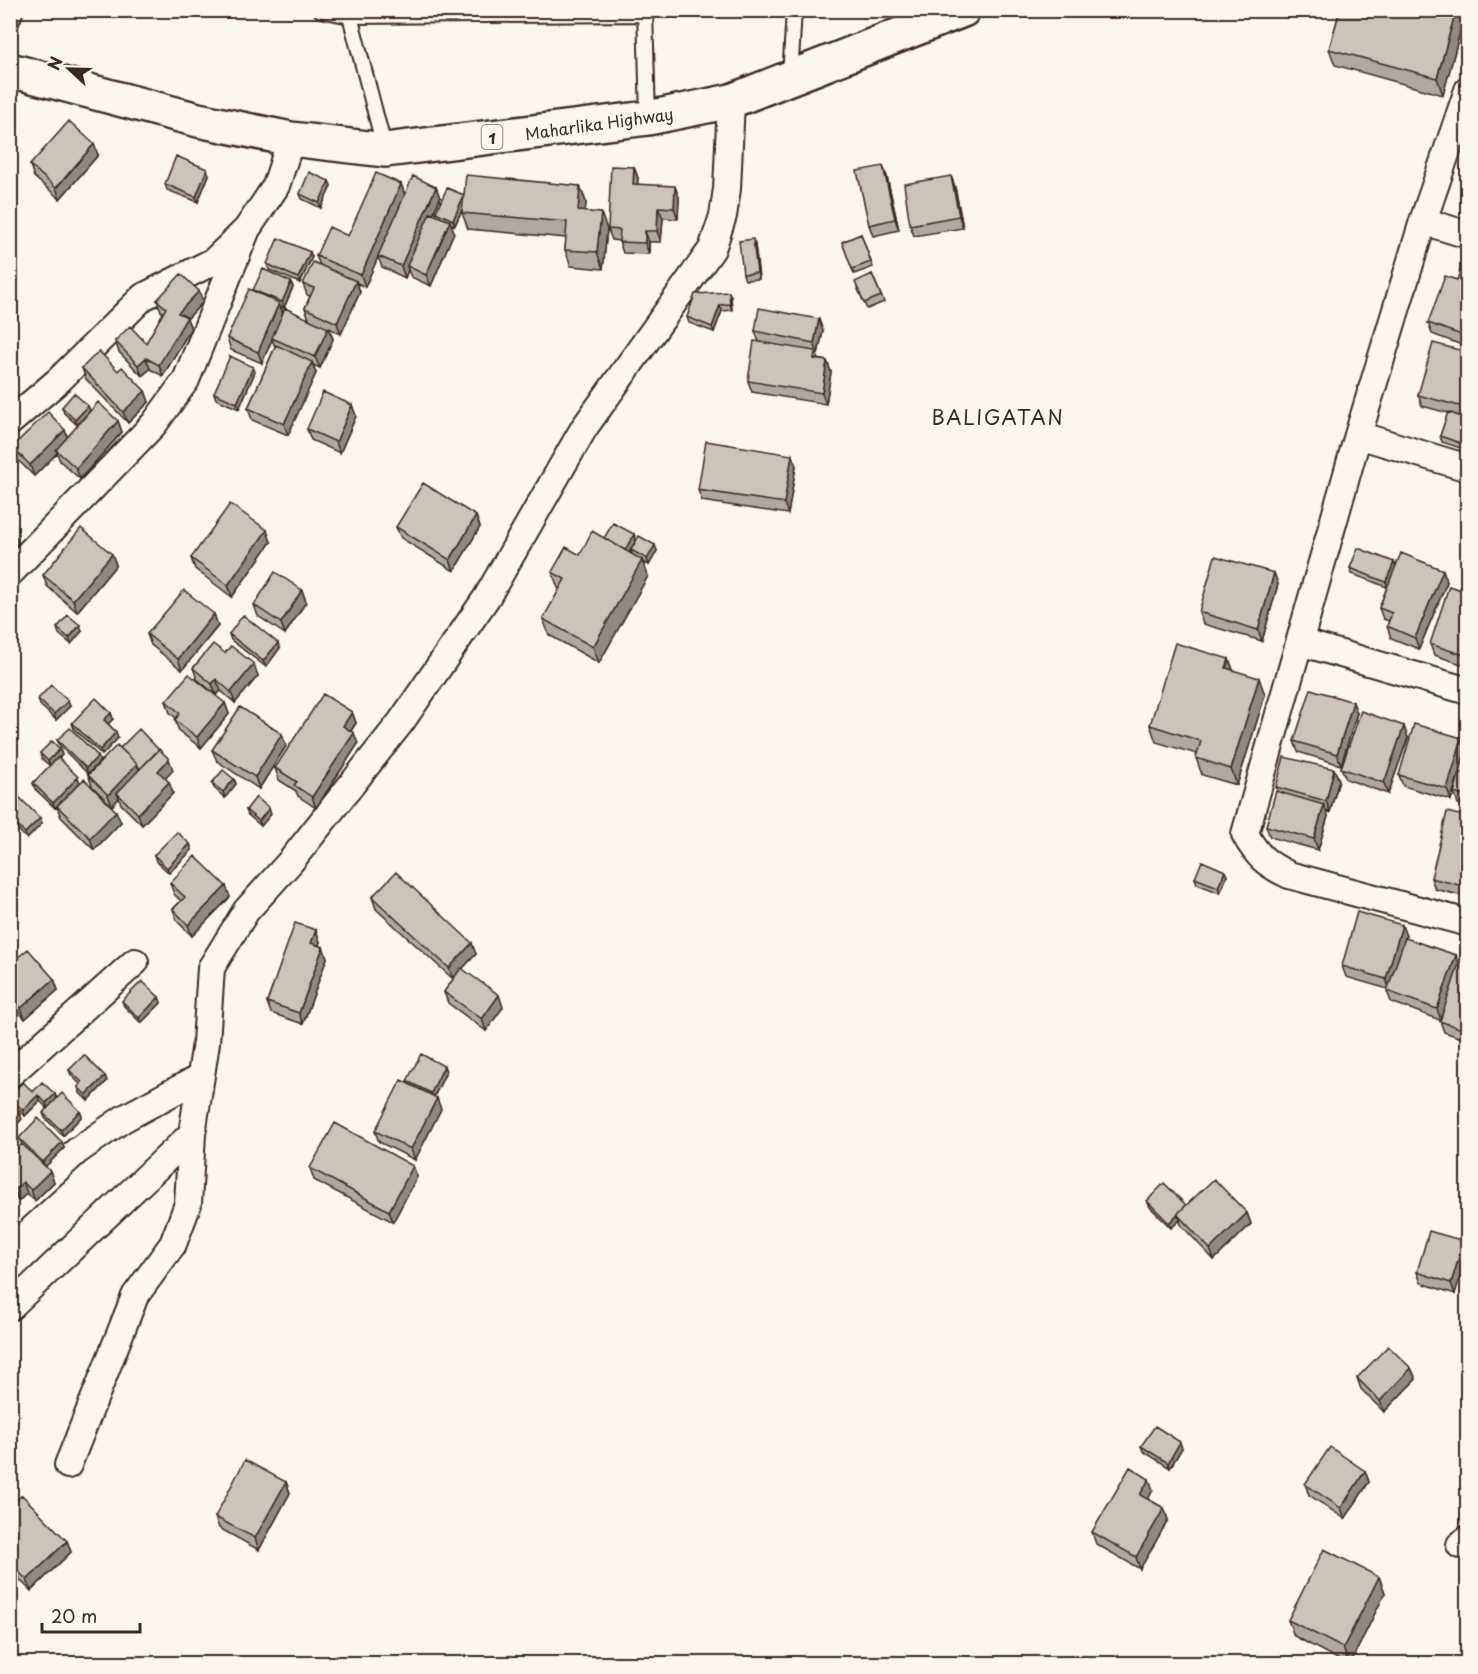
<svg xmlns="http://www.w3.org/2000/svg" width="1478" height="1674" font-family="'Playpen Sans',sans-serif">
<style>
.lines{fill:none;stroke-linecap:round;stroke-linejoin:round}
.service-casing{stroke:#3b2a1e;stroke-width:18}
.minor-casing{stroke:#3b2a1e;stroke-width:30}
.trunk-casing{stroke:#3b2a1e;stroke-width:38}
.service{stroke:#fbf7ec;stroke-width:14}
.minor{stroke:#fbf7ec;stroke-width:26}
.trunk{stroke:#fbf7ec;stroke-width:33}
.wall{fill:#afa99f;stroke:#3b2a1e;stroke-width:1.5}
.shaded-wall{fill:#8f8982;stroke:#3b2a1e;stroke-width:1.5}
.building{fill:#ccc4b9;stroke:#3b2a1e;stroke-width:1.5}
.labels{text-anchor:middle;dominant-baseline:central;stroke-width:6;stroke-linejoin:round;paint-order:stroke}
.shield{fill:#fbf7ec;stroke:#75685c;stroke-width:1.5}
.shield-label{font-size:15px;font-weight:bold;fill:#3b2a1e}
.street-label{font-size:16px;fill:#3b2a1e;stroke:#fbf7ec}
.quarter-label{font-size:20px;letter-spacing:1.5px;fill:#3b2a1e;stroke:#fbf7ec}
</style>
<rect width="100%" height="100%" fill="#fbf7ec"/>
<filter id="ink" filterUnits="userSpaceOnUse"><feTurbulence type="fractalNoise" baseFrequency=".0167" numOctaves="2"/><feDisplacementMap in="SourceGraphic" scale="12" xChannelSelector="R" yChannelSelector="G"/><feConvolveMatrix kernelMatrix="1 2 1 2 8 2 1 2 1" color-interpolation-filters="sRGB"/></filter>
<g filter="url(#ink)">
<g class="lines">
<defs>
<path id="service" d="M321,10L350,16L645,14
M645,10L648,118
M350,16L385,150
M10,26L16,10
M790,78L794,10"/>
<path id="minor" d="M1468,90L1423,221L1358,435L1245,834C1257,856 1266,864 1289,875L1468,923
M1423,221L1468,235
M10,422L59,380L143,297L214,261L247,229L276,186L291,139
M1358,435L1468,468
M10,573L154,424L186,380L247,229
M1300,642L1468,691
M10,1074L135,962
M10,1212L77,1151L123,1119L199,1078
M10,1307L192,1134
M68,1465L135,1296L173,1244L188,1204L192,1134L206,1043L211,968L246,911L291,861L401,722L487,597L584,428L712,249L723,216L727,189L731,101
M1460,1545L1468,1539"/>
<path id="trunk" d="M10,70L198,120L291,139L385,150L648,118L731,101L963,10"/>
</defs>
<use href="#service" class="service-casing"/>
<use href="#minor" class="minor-casing"/>
<use href="#trunk" class="trunk-casing"/>
<use href="#service" class="service"/>
<use href="#minor" class="minor"/>
<use href="#trunk" class="trunk"/>
</g>
<path class="wall" d="M1340,10H1466L1443,95L1335,65L1329,49Z
M98,155L60,199L34,177L30,165Z
M634,167L638,178L637,184L679,197L678,219L663,218L661,242H649V254L623,253L619,241L612,240L608,229Z
M209,175L198,202L167,190L165,184Z
M951,176L955,187L963,228L914,236L910,225Z
M887,177L899,230L873,236L869,225Z
M329,181L331,186L321,208L302,199L300,194Z
M401,184L405,195L436,187L440,198L433,214L437,216L436,212L464,195L580,186L586,202L585,211L607,229L603,269L571,266L565,250L566,238L468,229L462,213L463,208L455,225L451,224L454,232L431,286L411,277L408,270L405,278L382,267L378,257L365,287L357,283L360,292L341,334L329,328L333,339L320,368L313,365L316,373L288,435L252,420L248,408L275,347L272,339L262,363L231,350L227,338L254,291L253,290L291,282L293,287L284,308L281,307L283,313L309,319L305,308L310,296L307,295L303,284L320,265L316,256L348,236Z
M861,234L873,267L854,274L842,242Z
M755,245L759,279L745,280L743,274Z
M1467,256V347L1432,334L1428,323L1457,280Z
M312,257L300,283L269,270L267,264Z
M872,274L884,302L867,309L857,287Z
M731,297L732,310L722,311L714,332L689,323L687,317Z
M157,300L203,302L187,319L191,328L163,376L150,369L142,376L119,352L115,341L146,343L163,313L161,311Z
M755,331H823L818,354H816L818,359L827,361L831,372L826,404L752,392L748,381L759,342Z
M1467,352V418L1456,415L1463,449L1442,442L1440,436L1448,413L1422,406L1418,395Z
M253,367L255,372L239,409L216,399L214,393Z
M82,368L118,371L145,391L149,402L128,423L86,379Z
M352,405L356,416L340,453L311,440L307,429Z
M88,406L90,411L77,425L64,413L62,407Z
M118,421L122,432L80,479L60,461L57,453L34,476L16,458L12,447L68,437Z
M796,466L788,514L702,501L698,490Z
M476,516L480,527L454,571L401,538L396,527Z
M634,534L636,540L629,552L632,554L631,550L657,551L649,565L643,562L648,576L599,663L549,635L543,619L560,589L558,588L552,572L604,538Z
M271,542L232,597L195,569L191,558Z
M112,554L116,565L77,612L47,586L43,575Z
M1394,562L1396,566L1443,570L1447,582L1419,649L1391,638L1387,626L1389,621L1383,619L1379,608L1387,587L1352,574L1350,568Z
M1467,562V587L1463,575Z
M1274,573L1278,584L1262,641L1203,624L1199,612Z
M1467,587V666L1434,655L1430,644L1461,590Z
M302,590L306,602L285,634L258,616L254,605Z
M214,614L218,626L182,670L151,645L147,634Z
M57,628L82,631L71,644L59,634Z
M229,634L280,648L266,667L231,640Z
M225,653L258,676L235,703L221,691L216,695L197,679L193,668Z
M1229,659L1233,670L1265,695L1237,785L1202,775L1196,758L1197,754L1156,742L1150,725Z
M38,699L70,706L56,720L40,705Z
M166,701L225,703L229,714L201,748L179,731L175,720L176,718L170,713Z
M352,712L356,723L351,731L358,744L316,808L298,796L296,791L279,780L275,768Z
M111,713L113,719L108,724L116,732L118,738L102,755L74,729L72,723Z
M1357,713L1341,765L1298,752L1294,741Z
M1408,738L1388,794L1346,779L1341,768Z
M1462,738L1466,749L1451,800L1403,786L1399,775Z
M57,740L98,756L100,761L120,748L173,770L165,778L173,793L142,825L121,804L119,798L112,806L92,786L88,774L60,746Z
M286,746L259,789L217,761L212,750Z
M1467,746V807L1458,804L1454,793Z
M60,749L62,755L59,758L80,782L121,822L94,850L61,817L57,807L55,808L35,789L33,783L50,766L42,759L40,753Z
M1334,769L1339,780L1330,812L1326,811L1328,816L1318,850L1270,837L1266,826L1278,792L1276,787Z
M234,779L236,784L225,798L214,788L212,783Z
M10,802L40,818L42,823L27,839L10,822Z
M246,810L271,814L261,826L248,815Z
M1467,817V897L1435,889L1431,878Z
M190,844L192,850L169,873L156,861L154,855Z
M1227,876L1220,893L1197,884L1195,878Z
M170,883L230,897L192,936L177,921L173,909L181,901L174,894Z
M372,897L476,954L462,969L503,1007L486,1031L448,1003L444,992L456,975L453,979L376,909Z
M316,930L320,942L318,946L323,947L327,958L303,1024L271,1013L267,1002Z
M1406,936L1403,945L1456,955L1459,964L1467,966V1040L1444,1032L1440,1021V1020L1391,1002L1387,991L1388,989L1346,977L1342,966Z
M10,964L54,979L58,990L25,1019L10,1001Z
M159,997L161,1003L141,1023L124,1006L122,1001Z
M444,1066L446,1072L434,1097L441,1109L415,1160L379,1142L375,1131L408,1083L407,1081Z
M69,1070L105,1076L107,1081L88,1101L80,1093L78,1087L80,1084L71,1075Z
M33,1092L55,1094L57,1099L82,1116L63,1136L45,1118L43,1113L47,1108L40,1101L25,1116L11,1102L10,1095Z
M19,1138L64,1148L45,1167L50,1171L54,1182L35,1201L27,1193L19,1201L10,1194V1156L22,1145Z
M413,1166L417,1177L393,1222L314,1180L310,1168Z
M1147,1201L1247,1213L1251,1224L1214,1260L1181,1225L1180,1220L1171,1228L1150,1207Z
M1464,1241L1455,1294L1421,1283L1417,1272Z
M1411,1368L1416,1379L1384,1412L1361,1389L1357,1378Z
M1141,1446L1182,1448L1170,1468L1143,1451Z
M1365,1471L1369,1482L1345,1519L1309,1495L1305,1484Z
M286,1482L290,1493L259,1550L219,1528L215,1517Z
M1153,1490L1148,1499L1164,1508L1168,1520L1140,1569L1096,1544L1092,1532Z
M10,1506L67,1541L71,1552L31,1591L10,1570Z
M1379,1577L1385,1593L1350,1664H1347L1294,1636L1288,1620Z"/>
<path class="shaded-wall" d="M1456,10H1466L1443,95L1437,78Z
M94,144L98,155L60,199L56,188Z
M883,166L887,177L899,230L895,219Z
M634,167L638,178L637,195L633,184Z
M207,169L209,175L198,202L196,197Z
M951,176L955,187L963,228L959,216Z
M329,181L331,186L321,208L319,203Z
M401,184L405,195L365,287L361,275Z
M580,186L586,202L584,227L578,211Z
M675,186L679,197L678,219L674,208Z
M436,187L440,198L410,267L407,266L408,270L405,278L401,266Z
M464,195L466,201L455,225L453,220Z
M658,207L663,218L661,242L657,231Z
M601,213L607,229L603,269L597,252Z
M450,221L454,232L431,286L426,275Z
M645,231L649,242V254L645,243Z
M753,239L755,245L759,279L757,273Z
M310,252L312,257L300,283L298,278Z
M356,281L360,292L341,334L337,323Z
M291,282L293,287L284,308L282,302Z
M199,291L203,302L187,319L191,328L163,376L159,365L178,313Z
M729,292L731,297L732,310L730,304Z
M279,303L283,314L262,363L258,352Z
M720,305L722,311L714,332L712,327Z
M819,319L823,331L818,354L814,343Z
M328,328L333,339L320,368L315,357Z
M146,358L150,369L142,376L138,365Z
M827,361L831,372L826,404L822,393Z
M312,362L316,373L288,435L284,424Z
M253,367L255,372L239,409L237,403Z
M145,391L149,402L128,423L123,412Z
M352,405L356,416L340,453L336,442Z
M88,406L90,411L77,425L75,420Z
M118,421L122,432L80,479L76,468Z
M1467,424V435L1463,449L1460,443Z
M65,430L69,441L56,450L57,453L34,476L30,465Z
M792,455L796,466L788,514L784,503Z
M16,483L18,489L10,500V491Z
M476,516L480,527L454,571L450,560Z
M267,530L271,542L232,597L228,585Z
M634,534L636,540L626,558L624,552Z
M16,537L18,543L10,551V543Z
M655,545L657,551L649,565L647,559Z
M112,554L116,565L77,612L73,600Z
M642,560L648,576L599,663L593,647Z
M1394,562L1396,567L1388,588L1386,582Z
M1443,570L1447,582L1419,649L1415,638Z
M1274,573L1278,584L1262,641L1258,630Z
M302,590L306,602L285,634L281,623Z
M214,614L218,626L182,670L178,659Z
M80,625L82,631L71,644L69,638Z
M278,643L280,648L266,667L263,661Z
M1229,659L1235,676L1226,668Z
M254,664L258,676L235,703L231,692Z
M1259,678L1265,695L1237,785L1231,769Z
M216,679L221,691L216,695L212,684Z
M68,701L70,706L56,720L54,714Z
M1353,702L1357,713L1341,765L1337,754Z
M225,703L229,714L201,748L197,737Z
M352,712L356,723L347,737L343,726Z
M111,713L113,719L106,726L104,720Z
M1404,726L1408,738L1388,794L1384,783Z
M116,732L118,738L102,755L100,750Z
M354,733L358,744L316,808L312,797Z
M282,734L286,746L259,789L255,777Z
M1462,738L1466,749L1451,800L1447,789Z
M60,749L62,755L51,767L48,761Z
M98,756L100,761L88,774L86,768Z
M169,759L173,770L162,782L158,771Z
M137,764L141,776L117,793L119,798L112,806L108,795Z
M1334,769L1339,780L1330,812L1326,801Z
M78,777L80,783L55,808L53,803Z
M234,779L236,784L225,798L223,792Z
M169,782L173,793L142,825L138,814Z
M1324,805L1328,816L1318,850L1314,839Z
M269,808L271,814L261,826L259,821Z
M116,811L121,822L94,850L90,838Z
M40,818L42,823L27,839L25,833Z
M190,844L192,850L169,873L167,868Z
M1225,871L1227,876L1220,893L1218,887Z
M226,886L230,897L192,936L188,925Z
M1402,925L1406,936L1390,990L1386,979Z
M316,930L320,942L315,954L311,943Z
M472,943L476,954L453,979L449,968Z
M323,947L327,958L303,1024L299,1013Z
M1456,955L1460,966L1441,1020L1437,1009Z
M54,979L58,990L25,1019L21,1008Z
M499,995L503,1007L486,1031L482,1019Z
M159,997L161,1003L141,1023L139,1018Z
M444,1066L446,1072L433,1098L431,1093Z
M105,1076L107,1081L88,1101L86,1095Z
M55,1094L57,1100L48,1109L46,1103Z
M38,1095L40,1101L25,1116L23,1110Z
M437,1098L441,1109L415,1160L411,1149Z
M80,1111L82,1116L63,1136L61,1130Z
M20,1114L22,1119L10,1132V1124Z
M62,1142L64,1148L45,1167L43,1162Z
M413,1166L417,1177L393,1222L389,1211Z
M50,1171L54,1182L35,1201L31,1190Z
M23,1182L27,1193L19,1201L15,1190Z
M1247,1213L1251,1224L1214,1260L1210,1249Z
M1178,1214L1180,1220L1171,1228L1169,1223Z
M1464,1241L1467,1254L1455,1294L1451,1283Z
M1411,1368L1416,1379L1384,1412L1380,1401Z
M1180,1442L1182,1448L1170,1468L1168,1463Z
M1365,1471L1369,1482L1345,1519L1341,1508Z
M1149,1479L1153,1490L1144,1506L1140,1495Z
M286,1482L290,1493L259,1550L255,1538Z
M1164,1508L1168,1520L1140,1569L1136,1557Z
M67,1541L71,1552L31,1591L27,1580Z
M1379,1577L1385,1593L1350,1664H1349L1343,1648Z"/>
<path class="building" d="M1340,10H1456L1437,78L1329,49Z
M69,121L94,144L56,188L30,165Z
M176,156L207,169L196,197L165,184Z
M611,166L634,167L633,184L675,186L674,208L658,207L657,231H645V243L619,242L620,230L608,229Z
M883,166L895,219L869,225L857,171Z
M309,172L329,181L319,203L300,194Z
M376,173L401,184L361,275L316,256L329,227L348,236Z
M466,175L580,186L578,211L601,213L597,252L565,250L567,222L462,213Z
M413,176L436,187L401,266L378,256Z
M951,176L959,216L910,225L904,184Z
M447,188L464,195L453,220L436,212Z
M430,213L450,221L426,275L407,266Z
M861,234L871,262L852,269L842,242Z
M278,238L310,252L298,278L267,264Z
M753,239L757,273L743,274L739,241Z
M1466,255L1467,256V337L1428,323L1445,276L1457,280Z
M313,262L356,281L337,323L305,308L314,288L303,284Z
M263,269L291,282L282,302L253,290Z
M181,274L199,291L178,313L187,317L159,365L146,358L138,365L115,341L130,326L146,343L166,308L157,300Z
M872,274L881,296L864,303L855,282Z
M249,289L279,303L258,352L227,338Z
M729,292L730,304L720,305L712,327L687,317L695,294Z
M285,308L328,328L315,357L272,338Z
M759,308L819,319L814,343L755,331Z
M754,341L815,351L814,359L827,361L822,393L748,381Z
M1433,343L1467,352V408L1418,395Z
M276,345L312,362L284,424L248,408Z
M99,351L118,371L122,367L145,391L123,412L82,368Z
M230,356L253,367L237,403L214,393Z
M323,392L352,405L336,442L307,429Z
M74,393L88,406L75,420L62,407Z
M98,402L118,421L76,468L56,450Z
M48,412L65,430L30,465L12,447Z
M1448,412L1467,419V424L1460,443L1440,436Z
M706,441L792,455L784,503L698,490Z
M10,479L16,483L10,491Z
M423,483L476,516L450,560L396,527Z
M230,504L267,530L228,585L191,558Z
M613,523L634,534L625,550L604,538Z
M81,528L112,554L73,600L43,575Z
M592,531L642,560L593,647L543,619L565,579L552,572L566,547L580,555Z
M10,532L16,537L10,543Z
M639,536L655,545L647,559L631,550Z
M1358,548L1394,562L1386,582L1350,568Z
M1401,553L1443,570L1415,638L1387,626L1392,613L1379,608Z
M1215,556L1274,573L1258,630L1199,612Z
M1467,562V577L1463,575Z
M275,572L302,590L281,623L254,605Z
M1462,585L1467,587V592L1461,590Z
M1449,586L1467,592V656L1430,644Z
M184,590L214,614L178,659L147,634Z
M68,615L80,625L69,638L57,628Z
M243,615L278,643L263,661L229,634Z
M1175,643L1229,659L1226,668L1259,678L1231,769L1196,758L1201,741L1150,725Z
M213,644L225,653L231,646L254,664L231,692L216,679L212,684L193,668Z
M189,674L225,703L197,737L175,720L180,713L166,701Z
M51,685L68,701L54,714L38,699Z
M1311,689L1353,702L1337,754L1294,741Z
M323,694L352,712L343,726L354,733L312,797L294,785L297,782L275,768Z
M96,698L111,713L104,720L116,732L100,750L72,723Z
M240,707L282,734L255,777L212,750Z
M1361,711L1404,726L1384,783L1341,768Z
M1414,724L1462,738L1447,789L1399,775Z
M70,728L98,756L86,768L57,740Z
M139,729L159,750L140,769L137,764L120,748Z
M52,741L60,749L48,761L40,753Z
M117,745L137,764L108,795L88,775Z
M1467,746V797L1454,793Z
M159,749L169,759L158,771L169,782L138,814L117,793Z
M58,757L78,777L53,803L33,783Z
M1284,757L1334,769L1326,801L1276,787Z
M223,770L234,779L223,792L212,783Z
M84,779L116,811L90,838L57,806Z
M1276,791L1324,805L1314,839L1266,826Z
M17,795L40,818L25,833L10,819V802Z
M256,797L269,808L259,821L246,810Z
M1447,812L1467,817V887L1431,878Z
M177,832L190,844L167,868L154,855Z
M195,856L226,886L188,925L173,909L185,897L170,883Z
M1202,861L1225,871L1218,887L1195,878Z
M396,872L472,943L449,968L372,897Z
M1357,912L1402,925L1386,979L1342,966Z
M295,923L316,930L311,943L323,947L299,1013L267,1002Z
M1405,938L1456,955L1437,1009L1387,991Z
M28,949L54,979L21,1008L10,995V964Z
M1459,964L1467,966V1031L1440,1021Z
M461,968L499,995L482,1019L444,992Z
M142,981L159,997L139,1018L122,1001Z
M421,1054L444,1066L431,1093L407,1081Z
M84,1055L105,1076L86,1095L78,1087L82,1082L69,1070Z
M401,1080L437,1098L411,1149L375,1131Z
M23,1082L33,1092L42,1082L55,1094L46,1103L38,1095L23,1110L10,1098V1095Z
M62,1093L80,1111L61,1130L43,1113Z
M10,1104L20,1114L10,1124Z
M38,1118L62,1142L43,1162L19,1138Z
M335,1123L413,1166L389,1211L310,1168Z
M22,1144L50,1171L31,1190L23,1182L15,1190L10,1186V1172L11,1171L10,1170V1156Z
M1214,1179L1247,1213L1210,1249L1177,1214Z
M1164,1183L1186,1205L1169,1223L1147,1201Z
M1429,1231L1464,1241L1451,1283L1417,1272Z
M1388,1346L1411,1368L1380,1401L1357,1378Z
M1155,1426L1180,1442L1168,1463L1141,1446Z
M1330,1447L1365,1471L1341,1508L1305,1484Z
M245,1460L286,1482L255,1538L215,1517Z
M1130,1467L1149,1479L1140,1495L1164,1508L1136,1557L1092,1532Z
M22,1495L67,1541L27,1580L10,1563V1506Z
M1324,1549L1379,1577L1343,1648L1288,1620Z"/>
</g>
<g class="labels">
<rect class="shield" x="481.5" y="125" width="21" height="24" rx="4.5"/>
<g class="shield-label">
<text x="492" y="137">1</text>
</g>
<g class="street-label">
<text transform="translate(599 123) rotate(-8)">Maharlika Highway</text>
</g>
<g class="quarter-label">
<text x="998" y="417">BALIGATAN</text>
</g>
</g>
<rect width="1478" height="1674" fill="none" stroke="#fbf7ec" stroke-width="36"/>
<rect x="18" y="18" width="1442" height="1638" fill="none" stroke="#3b2a1e" stroke-width="2" filter="url(#ink)"/>
<g transform="translate(69 69) rotate(292)" stroke="#fbf7ec" stroke-width="4.5" paint-order="stroke">
<path d="M0-4.5L10 22L0 15L-10 22Z" fill="#3b2a1e"/>
<text y="-9" font-size="16" font-weight="bold" text-anchor="middle" fill="#3b2a1e">N</text>
</g>
<path d="M42 1623v9h98v-9" fill="none" stroke="#3b2a1e" stroke-width="3"/>
<text x="51" y="1623" font-size="18" fill="#3b2a1e" stroke="#fbf7ec" stroke-width="4.5" paint-order="stroke">20 m</text>
</svg>
